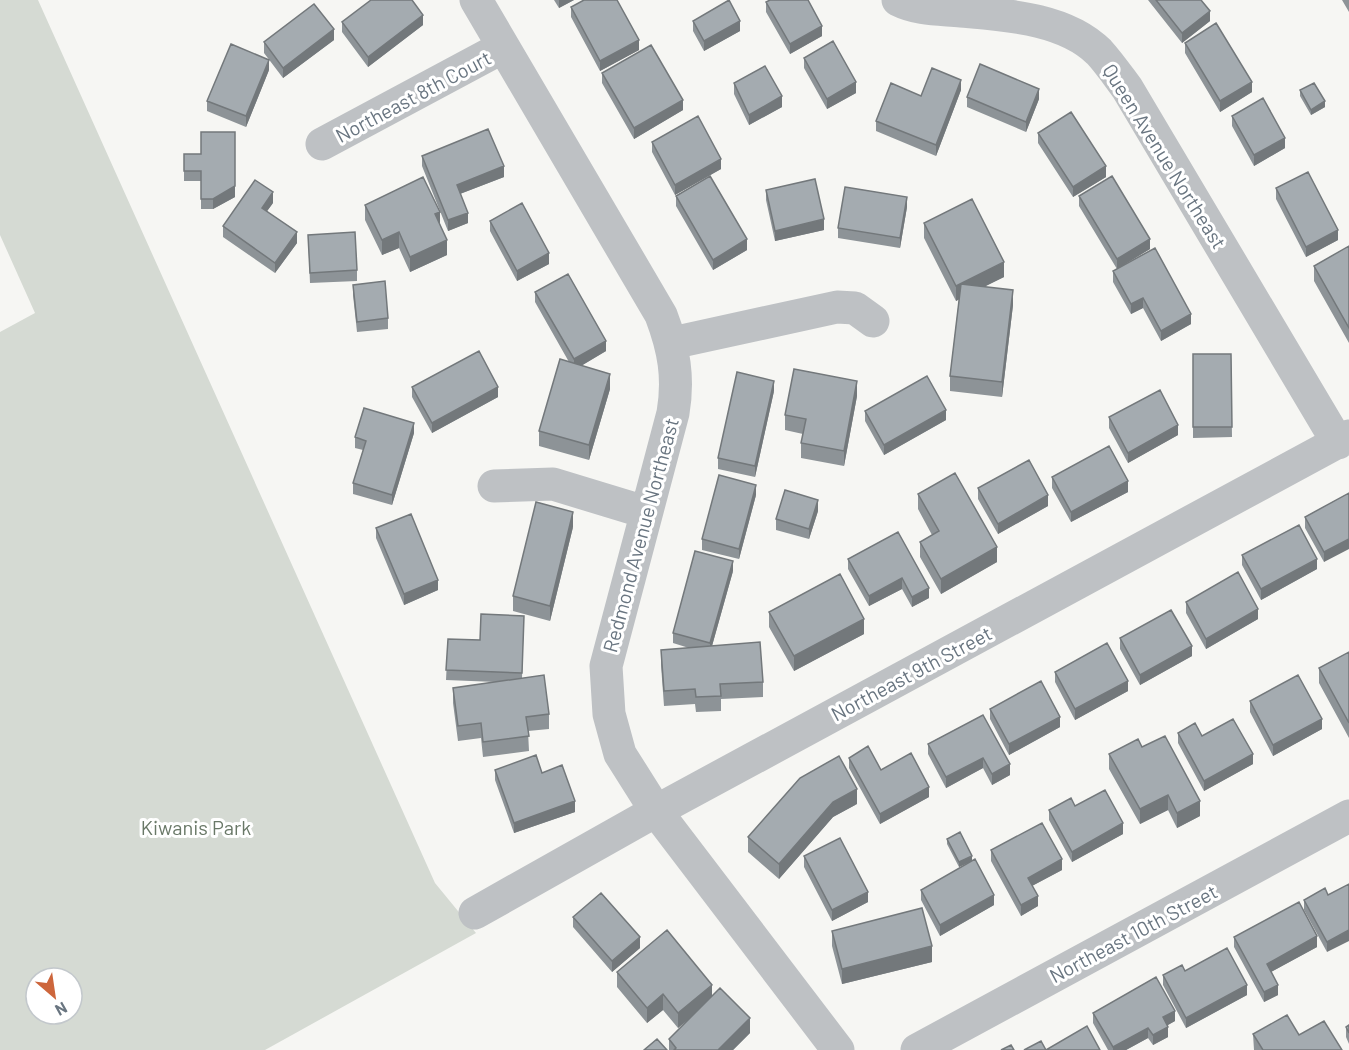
<svg xmlns="http://www.w3.org/2000/svg" width="1349" height="1050" font-family="Barlow,sans-serif">
<style>
.green{fill:#d5dad3;fill-rule:evenodd}
.lines{fill:none;stroke-linecap:round;stroke-linejoin:round}
.minor{stroke:#bec1c4;stroke-width:33}
.wall{fill:#8d9397}
.shaded-wall{fill:#73787b}
.building{fill:#a4abb0;stroke:#73787b;stroke-width:1.5}
.labels{text-anchor:middle;dominant-baseline:central;stroke-width:6;stroke-linejoin:round;paint-order:stroke}
.street-label{font-size:20px;fill:#697580;stroke:#fff}
.park-label{font-size:20px;fill:#697867;stroke:#fff}
</style>
<rect width="100%" height="100%" fill="#f6f6f3"/>
<path class="green" d="M0,0H38L435,883L476,933L265,1050H0V332L35,313L0,235ZM36,978H72V1014H36Z"/>
<g class="lines">
<path class="minor" d="M476,0L661,315C674,349 679,378 673,413L606,666L609,714L620,754L656,811L838,1050
M898,0C918,10 939,9 961,11C1005,15 1065,18 1099,52C1109,63 1118,76 1127,88L1338,443
M322,144L503,47
M672,343L837,307L855,308L873,321
M494,486L553,484L645,512
M475,913L656,811L1349,436
M917,1050L1349,816"/>
</g>
<path class="wall" d="M554,0H574L559,8Z
M1148,0H1201L1210,21L1182,43Z
M1342,0H1349V12Z
M766,2L822,36L790,54L766,12Z
M571,7L639,50L600,71L571,17Z
M693,21L740,31L704,51L693,31Z
M342,22L423,25L368,67L342,32Z
M334,40L283,78L264,53V42Z
M1185,43L1252,92L1220,112L1185,53Z
M804,58L856,93L827,109L804,68Z
M269,70L246,127L207,111V101Z
M602,73L683,110L634,139L602,83Z
M734,83L782,107L749,125L734,94Z
M961,90L936,156L876,131V121L921,96Z
M1300,90L1325,107L1311,115L1300,96Z
M967,97L1039,99L1026,132L967,107Z
M1232,116L1285,148L1254,166L1232,126Z
M235,132V197L213,209H201V181H184V154H201Z
M1038,133L1106,177L1073,197L1038,143Z
M652,142L721,169L675,195L652,152Z
M422,156L504,177L460,194L468,223L448,231L422,166Z
M1276,188L1338,240L1306,257L1276,199Z
M766,190L824,230L775,241L766,200Z
M676,196L747,250L713,270L676,206Z
M1079,196L1150,249L1117,269L1079,206Z
M273,203L267,211L297,243L275,273L223,237V226Z
M365,205L440,224L447,255L410,272L399,248L382,255L365,220Z
M907,207L900,248L838,238V228Z
M490,221L549,264L517,281L490,231Z
M924,223L1004,277L985,286L1013,305L1002,397L950,391V376L959,299L956,301L924,238Z
M308,235L357,270V281L310,283Z
M1349,246V343L1314,281V266Z
M1113,271L1191,324L1161,341L1143,308L1131,314L1113,282Z
M353,285L388,318V329L357,332L353,295Z
M535,292L606,351L581,366L610,389L589,460L539,446V431L569,362L535,302Z
M1193,354H1231L1232,437L1193,438Z
M412,387L498,397L432,433L412,397Z
M774,391L755,477L718,469V458Z
M857,396L844,466L801,458V443L803,434L785,430V415Z
M865,411L946,420L884,455L865,421Z
M1109,417L1178,435L1128,463L1109,428Z
M414,433L392,505L353,494V483L363,450L355,448V437Z
M1052,477L1128,492L1071,522L1052,488Z
M978,488L1048,506L998,534L978,499Z
M1349,493L1324,562L1305,528V517Z
M918,494L997,562L941,594L920,557V542L932,535L918,509Z
M756,495L739,559L702,550V539Z
M818,511L809,539L776,530V519Z
M573,527L550,621L513,611V596Z
M376,528L438,590L404,605L376,538Z
M898,532L929,598L912,607L902,589L869,606L848,569V559Z
M1242,555L1317,569L1261,600L1242,565Z
M733,571L712,646L763,682V697L721,699V711L696,712L695,704L664,706L661,665V650L689,648L673,643V633Z
M1186,602L1258,619L1206,649L1186,613Z
M769,612L864,634L794,671L769,627Z
M524,616L522,678L549,714V729L528,731L529,751L483,757L481,738L458,741L453,703V688L496,682L446,680L448,639L480,640Z
M1120,638L1192,656L1140,685L1120,649Z
M1349,652V738L1319,683V668Z
M1055,672L1128,691L1075,720L1055,682Z
M1250,701L1322,729L1273,756L1250,712Z
M990,709L1060,727L1009,755L990,719Z
M983,715L1010,775L992,785L983,768L946,788L928,754V744Z
M1178,733L1202,736L1253,764L1204,791L1178,743Z
M1142,747L1200,816L1177,828L1168,810L1140,824L1109,769V754Z
M849,758L881,770L929,797L880,824L849,768Z
M495,770L542,773L575,812L514,833L495,780Z
M857,804L833,817L779,879L748,852V837Z
M1075,806L1123,834L1072,862L1049,820V810Z
M947,839L972,861L959,867L947,844Z
M991,850L1062,870L1032,886L1038,906L1021,916L991,861Z
M804,856L868,902L832,921L804,867Z
M921,890L994,905L940,936L921,900Z
M1328,895L1327,952L1304,910V900Z
M573,917L640,948L612,972L573,927Z
M832,931L932,962L842,984L832,946Z
M1234,937L1317,947L1271,972L1278,995L1264,1002L1234,947Z
M617,972L712,995L750,1033L733,1050H669V1039L687,1020L678,1028L663,1010L647,1023L617,987Z
M1163,975L1247,995L1186,1028L1163,985Z
M1093,1013L1175,1021L1167,1025L1168,1037L1153,1045L1148,1038L1126,1050H1108L1093,1023Z
M1349,1025V1044L1346,1037V1027Z
M1253,1034L1299,1035L1342,1050H1254Z"/>
<path class="shaded-wall" d="M559,0H574L559,8Z
M1210,11V21L1182,43V33Z
M423,15V25L368,67V57Z
M740,21V31L704,51V41Z
M822,26V36L790,54V44Z
M334,29V40L283,78V68Z
M639,40V50L600,71V61Z
M269,60V70L246,127V116Z
M961,80V90L936,156V145Z
M856,82V93L827,109V99Z
M1252,82V92L1220,112V101Z
M1039,89V99L1026,132V122Z
M782,96V107L749,125V115Z
M683,100V110L634,139V128Z
M1325,101V107L1311,115V110Z
M1285,138V148L1254,166V155Z
M721,159V169L675,195V185Z
M504,166V177L457,195V185Z
M1106,166V177L1073,197V187Z
M235,186V197L213,209V199Z
M273,192V203L262,218V208Z
M907,197V207L900,248V238Z
M440,212V227L435,214Z
M468,213V223L448,231V220Z
M824,219V230L775,241V231Z
M1338,230V240L1306,257V247Z
M297,232V243L275,273V263Z
M399,232V248L382,255V240Z
M747,239V250L713,270V260Z
M1150,239V249L1117,269V259Z
M447,240V255L410,272V257Z
M549,253V264L517,281V271Z
M1004,262V277L956,301V286Z
M1013,290V305L1002,397V382Z
M1143,298V308L1131,314V304Z
M1191,314V324L1161,341V331Z
M606,341V351L574,370V359Z
M610,374V389L589,460V445Z
M774,381V391L755,477V466Z
M857,381V396L844,466V451Z
M498,387V397L432,433V423Z
M946,410V420L884,455V445Z
M414,423V433L392,505V495Z
M1178,425V435L1128,463V453Z
M1128,481V492L1071,522V512Z
M756,485V495L739,559V549Z
M1048,495V506L998,534V524Z
M818,500V511L809,539V529Z
M573,512V527L550,621V606Z
M1349,539V549L1324,562V552Z
M997,547V562L941,594V579Z
M1317,559V569L1261,600V589Z
M733,561V571L710,653V643Z
M902,578V589L869,606V596Z
M438,580V590L404,605V594Z
M929,588V598L912,607V597Z
M1258,609V619L1206,649V639Z
M864,619V634L794,671V656Z
M1192,646V656L1140,685V675Z
M1128,681V691L1075,720V709Z
M1060,717V727L1009,755V744Z
M1322,719V729L1273,756V745Z
M1253,754V764L1204,791V781Z
M983,758V768L946,788V777Z
M1010,764V775L992,785V774Z
M929,787V797L880,824V814Z
M857,789V804L833,817L779,879V864L833,802Z
M1168,795V810L1140,824V809Z
M575,801V812L514,833V823Z
M1200,801V816L1177,828V813Z
M1123,823V834L1072,862V852Z
M972,856V861L959,867V862Z
M1062,859V870L1028,888V878Z
M868,892V902L832,921V910Z
M994,895V905L940,936V925Z
M1038,896V906L1021,916V905Z
M1349,930V941L1327,952V942Z
M1317,936V947L1267,974V964Z
M640,937V948L612,972V961Z
M932,946V962L842,984V969Z
M712,985V1000L678,1028V1013Z
M1247,985V995L1186,1028V1018Z
M1278,985V995L1264,1002V992Z
M663,994V1010L647,1023V1008Z
M1175,1011V1021L1163,1028V1017Z
M750,1018V1033L733,1050H718Z
M1168,1027V1037L1153,1045V1035Z
M1148,1028V1038L1126,1050H1113V1047Z"/>
<path class="building" d="M371,0H412L423,15L368,57L342,22Z
M584,0H617L639,40L600,61L571,7Z
M729,0L740,21L704,41L693,21Z
M770,0H808L822,26L790,44L766,2Z
M1156,0H1201L1210,11L1182,33Z
M314,4L334,29L283,68L264,42Z
M1216,23L1252,82L1220,101L1185,43Z
M833,41L856,82L827,99L804,58Z
M231,44L269,60L246,116L207,101Z
M651,45L683,100L634,128L602,73Z
M980,64L1039,89L1026,122L967,97Z
M765,66L782,96L749,115L734,83Z
M932,68L961,80L936,145L876,121L891,83L921,96Z
M1314,83L1325,101L1311,110L1300,90Z
M1263,98L1285,138L1254,155L1232,116Z
M1071,112L1106,166L1073,187L1038,133Z
M698,116L721,159L675,185L652,142Z
M488,129L504,166L457,185L468,213L448,220L422,156Z
M201,132H235V186L213,199H201V171H184V154H201Z
M1308,172L1338,230L1306,247L1276,188Z
M710,176L747,239L713,260L676,196Z
M1112,176L1150,239L1117,259L1079,196Z
M423,177L440,212L435,214L447,240L410,257L399,232L382,240L365,205Z
M815,179L824,219L775,231L766,190Z
M255,180L273,192L262,208L297,232L275,263L223,226Z
M845,187L907,197L900,238L838,228Z
M972,199L1004,262L956,286L924,223Z
M522,203L549,253L517,271L490,221Z
M355,232L357,270L310,273L308,235Z
M1349,246V328L1314,266Z
M1155,248L1191,314L1161,331L1143,298L1131,304L1113,271Z
M568,274L606,341L574,359L535,292Z
M385,281L388,318L357,322L353,285Z
M961,284L1013,290L1002,382L950,376Z
M479,351L498,387L432,423L412,387Z
M1193,354H1231L1232,427H1193Z
M560,359L610,374L589,445L539,431Z
M794,369L857,381L844,451L801,443L806,419L785,415Z
M737,372L774,381L755,466L718,458Z
M927,376L946,410L884,445L865,411Z
M1160,390L1178,425L1128,453L1109,417Z
M364,408L414,423L392,495L353,483L366,441L355,437Z
M1109,446L1128,481L1071,512L1052,477Z
M1029,460L1048,495L998,524L978,488Z
M955,473L997,547L941,579L920,542L939,531L918,494Z
M719,475L756,485L739,549L702,539Z
M785,490L818,500L809,529L776,519Z
M1349,493V539L1324,552L1305,517Z
M536,502L573,512L550,606L513,596Z
M411,514L438,580L404,594L376,528Z
M1299,525L1317,559L1261,589L1242,555Z
M898,532L929,588L912,597L902,578L869,596L848,559Z
M695,551L733,561L710,643L673,633Z
M1238,572L1258,609L1206,639L1186,602Z
M840,574L864,619L794,656L769,612Z
M1171,610L1192,646L1140,675L1120,638Z
M481,614L524,616L522,673L446,670L448,639L480,640Z
M760,642L763,682L720,684L721,696L696,697L695,689L664,691L661,650Z
M1107,643L1128,681L1075,709L1055,672Z
M1349,652V723L1319,668Z
M544,675L549,714L526,717L529,736L483,742L481,723L458,726L453,688Z
M1298,675L1322,719L1273,745L1250,701Z
M1041,681L1060,717L1009,744L990,709Z
M983,715L1010,764L992,774L983,758L946,777L928,744Z
M1233,719L1253,754L1204,781L1178,733L1195,723L1202,736Z
M1165,736L1200,801L1177,813L1168,795L1140,809L1109,754L1138,739L1142,747Z
M868,746L881,770L911,753L929,787L880,814L849,758Z
M536,755L542,773L562,765L575,801L514,823L495,770Z
M839,756L857,789L833,802L779,864L748,837L800,778Z
M1105,790L1123,823L1072,852L1049,810L1071,798L1075,806Z
M1042,823L1062,859L1028,878L1038,896L1021,905L991,850Z
M960,832L972,856L959,862L947,839Z
M840,838L868,892L832,910L804,856Z
M975,859L994,895L940,925L921,890Z
M1349,884V930L1327,942L1304,900L1325,888L1328,895Z
M601,893L640,937L612,961L573,917Z
M1299,902L1317,936L1267,964L1278,985L1264,992L1234,937Z
M922,908L932,946L842,969L832,931Z
M667,930L712,985L678,1013L663,994L647,1008L617,972Z
M1227,948L1247,985L1186,1018L1163,975L1182,965L1185,971Z
M1156,977L1175,1011L1163,1017L1168,1027L1153,1035L1148,1028L1113,1047L1093,1013Z
M720,988L750,1018L718,1050H674L676,1048L669,1039Z
M1287,1015L1299,1035L1324,1021L1342,1050H1263L1253,1034Z
M1349,1025V1033L1346,1027Z
M1087,1026L1100,1050H1024L1041,1041L1046,1050Z
M657,1039L667,1050H644Z
M1011,1045L1014,1050H1001Z"/>
<g class="labels">
<g class="street-label">
<text transform="translate(413 96) rotate(-28)">Northeast 8th Court</text>
<text transform="translate(1165 156) rotate(58)">Queen Avenue Northeast</text>
<text transform="translate(640 535) rotate(-75)">Redmond Avenue Northeast</text>
<text transform="translate(911 673) rotate(-28)">Northeast 9th Street</text>
<text transform="translate(1133 933) rotate(-28)">Northeast 10th Street</text>
</g>
<g class="park-label">
<text x="196" y="827">Kiwanis Park</text>
</g>
</g>
<g transform="translate(54 996) rotate(151)"><circle r="28" fill="#ffffff" stroke="#c3c8cc" stroke-width="1.5"/>
<path d="M0-4.5L10 22L0 15L-10 22Z" fill="#cd663c"/>
<text y="-9" font-size="16" font-weight="bold" text-anchor="middle" fill="#697580">N</text>
</g>
</svg>
